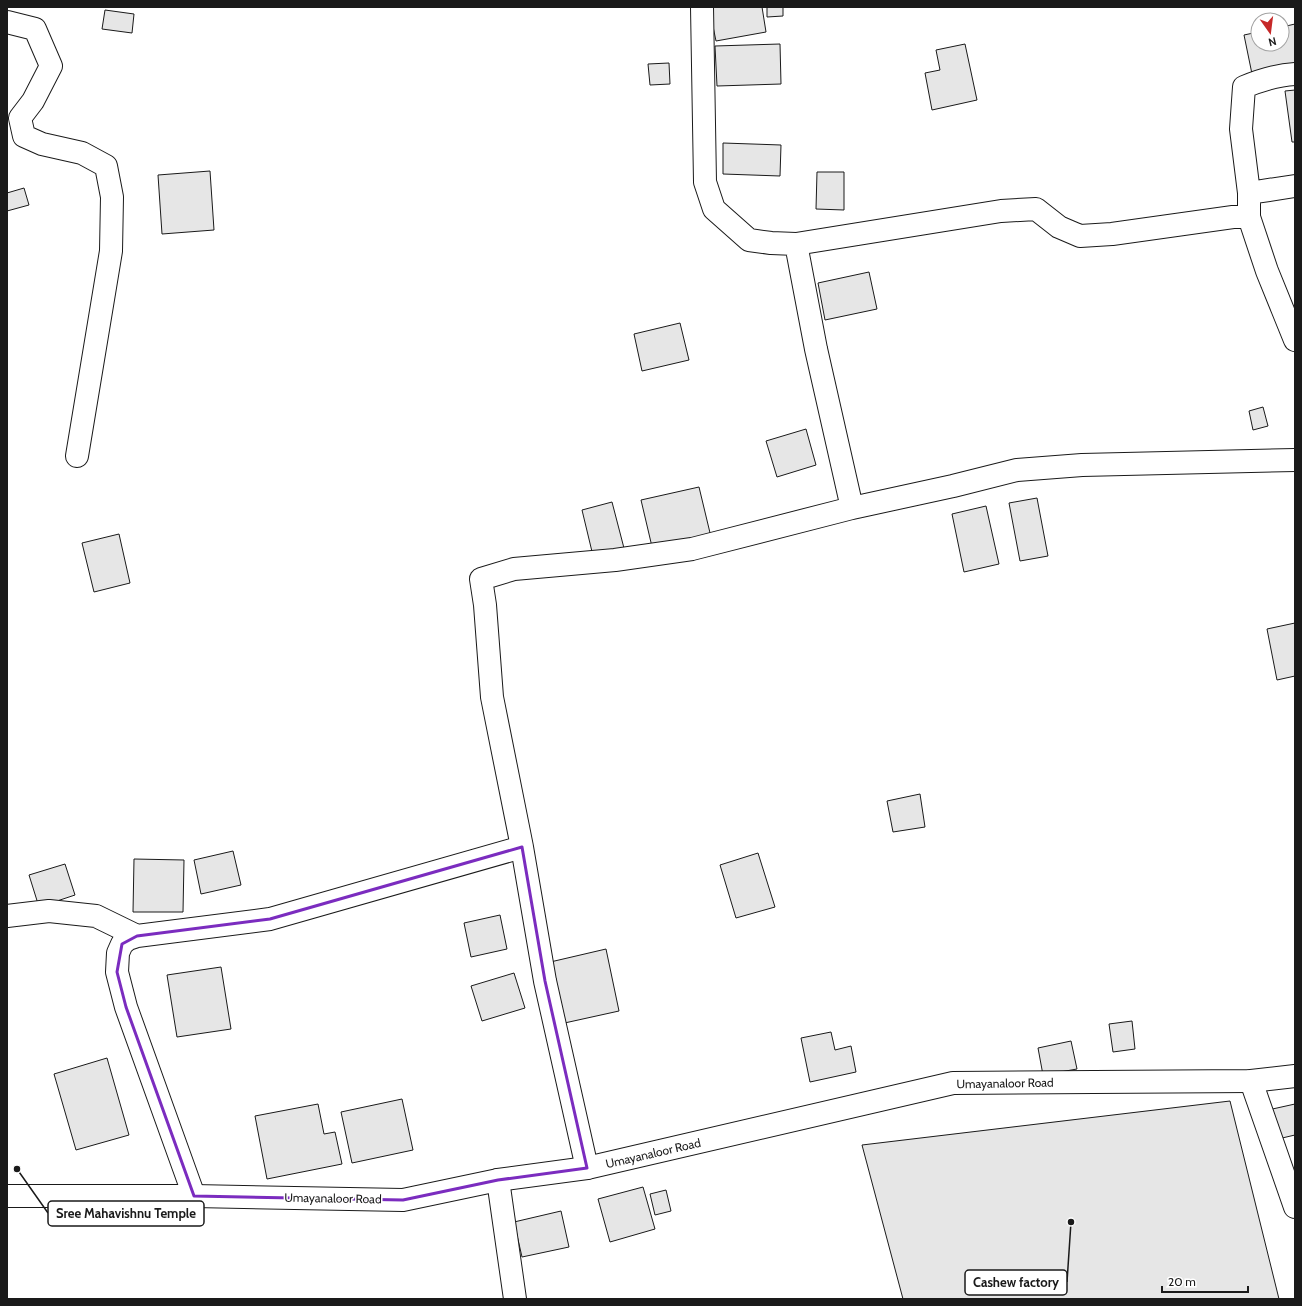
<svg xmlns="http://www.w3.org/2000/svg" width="1302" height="1306" font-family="Cabin,sans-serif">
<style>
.building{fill:#e6e6e6;stroke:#1a1a1a}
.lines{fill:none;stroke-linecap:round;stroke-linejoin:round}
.minor-casing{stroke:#1a1a1a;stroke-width:24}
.major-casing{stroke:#1a1a1a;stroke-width:24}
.minor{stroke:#fff;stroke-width:22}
.major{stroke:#fff;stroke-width:22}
.marked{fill:none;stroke:#7b2cbf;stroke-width:3;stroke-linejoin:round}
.labels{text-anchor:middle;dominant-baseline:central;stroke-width:3;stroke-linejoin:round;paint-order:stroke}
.street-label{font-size:12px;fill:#1a1a1a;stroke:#fff}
.leader{fill:none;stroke:#1a1a1a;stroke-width:1.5}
.callout-dot{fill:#1a1a1a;stroke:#fff;stroke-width:1.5}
.callout{fill:#fff;stroke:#1a1a1a;stroke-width:1.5}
.callout-label{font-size:13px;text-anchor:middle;font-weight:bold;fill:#1a1a1a}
</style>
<rect width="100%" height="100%" fill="#fff"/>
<path class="building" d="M709,7H762L766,32L716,41Z
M767,7H783V16L767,17Z
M105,10L134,14L132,33L102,29Z
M1295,24V65L1252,74L1244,35L1258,32V44H1282V27Z
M780,44L781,84L717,86L715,46Z
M965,44L977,100L932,110L925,73L940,70L936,50Z
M669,63L670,84L650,85L648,64Z
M1295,90V142H1292L1285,91Z
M723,143L781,145L780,176L723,174Z
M210,171L214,230L162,234L158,175Z
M817,172H844V210L816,209Z
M24,188L29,205L7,211V193Z
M869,272L877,309L825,320L818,283Z
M680,323L689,360L642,371L634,334Z
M1263,407L1268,426L1253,430L1249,411Z
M806,429L816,465L777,477L766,441Z
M699,487L711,537L653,551L641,500Z
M1037,498L1048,556L1020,561L1009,503Z
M612,502L625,552L594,560L582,510Z
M986,506L999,564L964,572L952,514Z
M119,534L130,583L94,592L82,543Z
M1295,623V676L1277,680L1267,629Z
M920,794L925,827L893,832L887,801Z
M233,851L241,885L201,894L194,860Z
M758,853L775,907L736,918L720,865Z
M134,859L184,860L183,912H133Z
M65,864L75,895L39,907L29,875Z
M500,915L507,949L471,957L464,923Z
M606,949L619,1011L560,1024L546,963Z
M221,967L231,1029L177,1037L167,975Z
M514,973L525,1008L482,1021L471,986Z
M1132,1021L1135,1049L1113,1052L1109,1024Z
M831,1032L835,1050L851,1046L856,1072L810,1082L801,1038Z
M1071,1041L1077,1069L1043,1075L1038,1048Z
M107,1058L129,1135L76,1150L54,1074Z
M402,1099L413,1150L352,1163L341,1112Z
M1230,1101L1279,1299H903L862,1145Z
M318,1104L324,1134L335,1132L342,1164L267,1179L255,1116Z
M1295,1104V1135L1265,1142L1259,1112Z
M643,1187L655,1229L610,1242L598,1199Z
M666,1190L671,1211L655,1215L650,1194Z
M561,1211L569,1247L522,1257L514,1222Z"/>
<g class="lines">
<defs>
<path id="minor" d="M702,7L705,182L714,209L749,240L771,243L796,244L1001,211L1036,209L1059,227L1080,236L1112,234L1233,217H1249
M7,22L35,29L51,66L33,101L20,118L24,136L42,144L82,153L106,166L112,197L111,251L77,456
M1295,74C1276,75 1261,80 1244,87L1241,129L1249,193V217L1267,271L1295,340
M1249,193L1295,186
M796,244L816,349L852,508
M7,916L49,911L96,916L137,936L270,919L522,847
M137,936L128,939L122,944L118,953L117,972L126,1007L194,1196
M1251,1081L1295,1207
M587,1168L545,981L522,847L492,697L485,605L481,579L514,569L615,560L692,549L852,508L953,486L1017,470L1082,465L1295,460
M498,1180L515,1299"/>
<path id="major" d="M7,1196H194L403,1200L498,1180L587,1168L953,1083L1251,1081L1295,1076"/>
</defs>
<use href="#minor" class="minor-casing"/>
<use href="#major" class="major-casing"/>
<use href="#minor" class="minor"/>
<use href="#major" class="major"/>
</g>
<path class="marked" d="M522,847L545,981L587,1168L498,1180L403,1200L194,1196L126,1007L117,972L122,944L137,936L270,919Z"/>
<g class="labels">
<g class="street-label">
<text transform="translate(1005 1083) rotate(-1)">Umayanaloor Road</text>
<text transform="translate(653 1153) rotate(-13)">Umayanaloor Road</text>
<text transform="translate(333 1198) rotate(1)">Umayanaloor Road</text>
</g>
</g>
<path class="leader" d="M17 1169L48 1213M1071 1222L1067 1282"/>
<g class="callout-dot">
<circle cx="17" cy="1169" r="4"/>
<circle cx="1071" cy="1222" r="4"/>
</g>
<g class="callout">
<rect x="48" y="1201" width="156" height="25" rx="4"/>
<rect x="965" y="1270" width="102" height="25" rx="4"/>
</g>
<g class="callout-label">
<text x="126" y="1218">Sree Mahavishnu Temple</text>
<text x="1016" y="1287">Cashew factory</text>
</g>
<rect width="1302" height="1306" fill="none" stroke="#1a1a1a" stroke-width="16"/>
<g transform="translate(1270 32) rotate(166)"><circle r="19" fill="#ffffff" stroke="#a3a3a3"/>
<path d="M0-3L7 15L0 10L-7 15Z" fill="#c62828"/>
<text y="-6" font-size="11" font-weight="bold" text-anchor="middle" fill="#1a1a1a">N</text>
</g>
<path d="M1162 1286v6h86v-6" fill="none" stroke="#1a1a1a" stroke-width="2"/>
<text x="1168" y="1286" font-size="12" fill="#1a1a1a" stroke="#ffffff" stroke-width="3" paint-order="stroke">20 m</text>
</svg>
